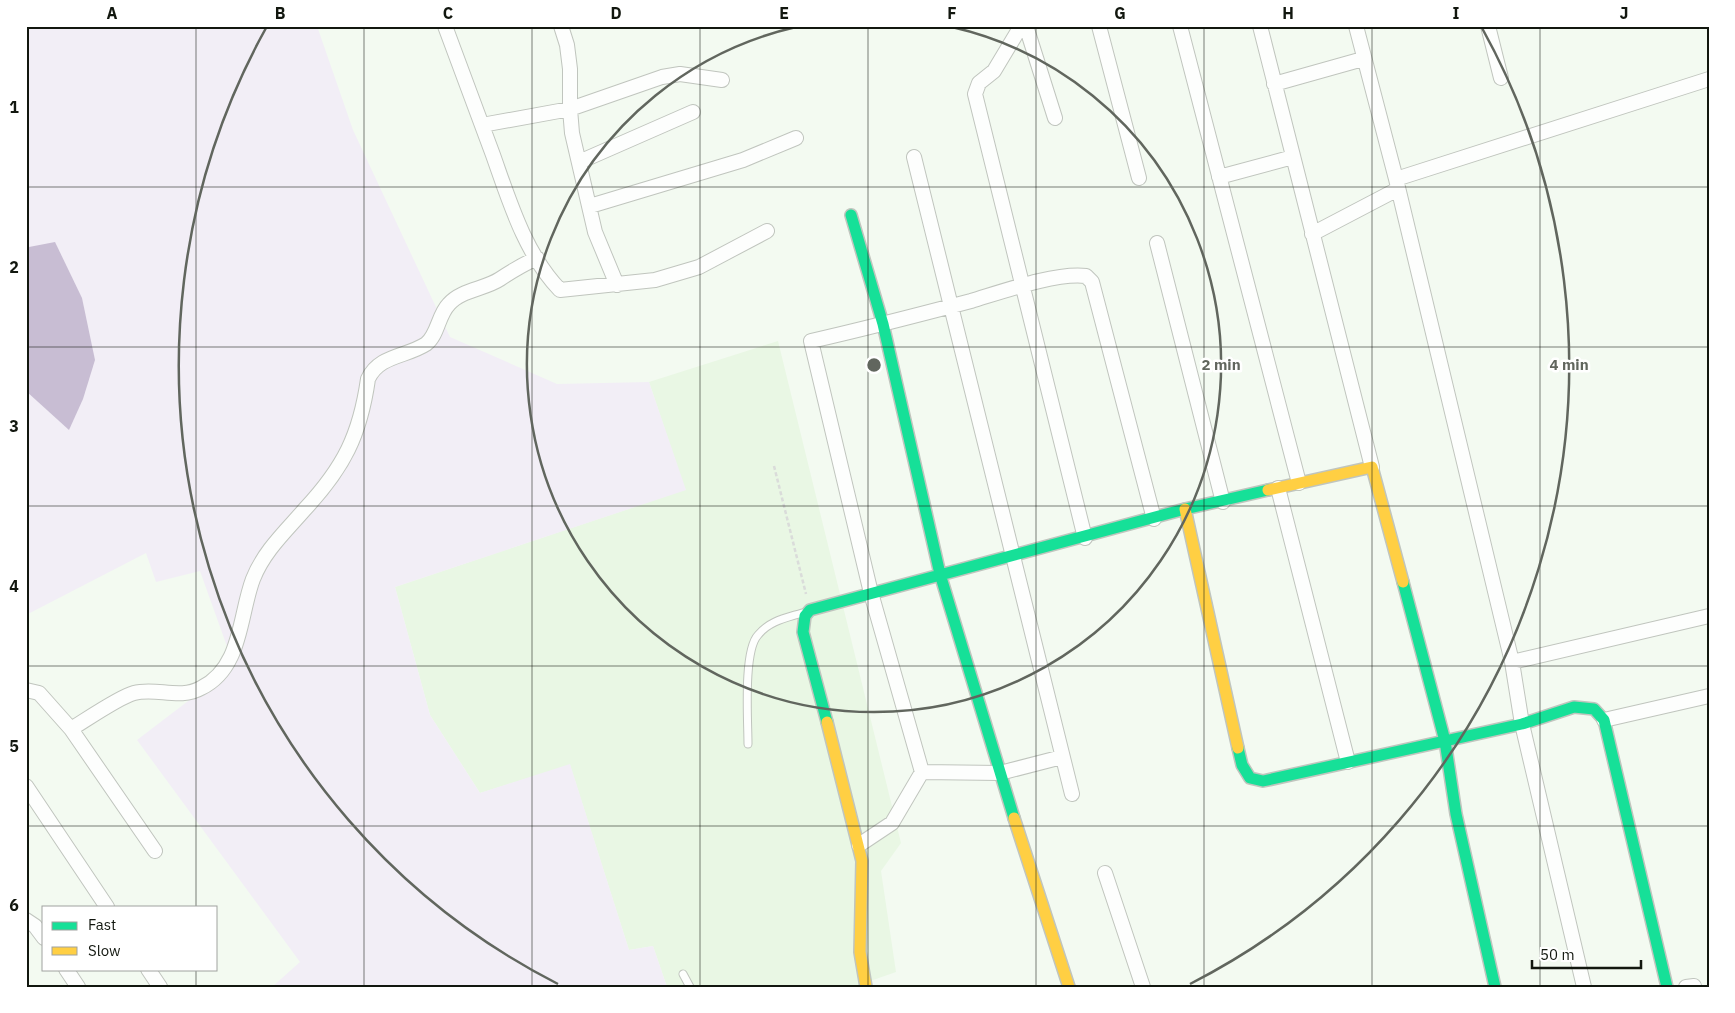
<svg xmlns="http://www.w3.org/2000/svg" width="1735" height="1013" font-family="'IBM Plex Sans',sans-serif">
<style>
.built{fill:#e9f7e4}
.green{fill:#f2eef6}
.water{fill:#c8bdd3}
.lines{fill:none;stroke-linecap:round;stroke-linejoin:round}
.lane-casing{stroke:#c0c5be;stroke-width:9}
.street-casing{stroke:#c0c5be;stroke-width:16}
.fast-casing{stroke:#c0c5be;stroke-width:14}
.slow-casing{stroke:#c0c5be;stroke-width:14}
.path{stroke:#dadcda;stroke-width:2.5;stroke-dasharray:4 2.5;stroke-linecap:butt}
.lane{stroke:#fdfefd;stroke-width:7}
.street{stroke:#fdfefd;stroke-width:14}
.fast{stroke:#16e098;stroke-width:11}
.slow{stroke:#ffcf43;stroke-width:11}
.grid{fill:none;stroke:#12170f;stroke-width:1;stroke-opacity:0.55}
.ring{fill:none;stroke:#61665e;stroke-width:2.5}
.centre{fill:#61665e;stroke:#fff;stroke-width:2.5}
.ring-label{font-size:15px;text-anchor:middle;font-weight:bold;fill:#61665e;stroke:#fff;stroke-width:5;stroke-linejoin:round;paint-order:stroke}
.neatline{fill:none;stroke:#12170f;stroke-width:2}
.grid-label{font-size:16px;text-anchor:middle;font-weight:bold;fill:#12170f}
</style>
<rect width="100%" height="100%" fill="#f3faf1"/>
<path class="built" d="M778,341L901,843L881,871L896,972L853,987H667L653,946L629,950L570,765L480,793L430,715L395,587L685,490L649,382Z"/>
<path class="green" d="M26,26H317L353,130L450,337L557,384L649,382L686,490L395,587L430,715L480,793L570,764L629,950L653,946L667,987H272L300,962L137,740L234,666L200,571L156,582L146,553L26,615Z"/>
<path class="water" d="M55,242L82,298L95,360L83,399L69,430L26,391V252L29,247Z"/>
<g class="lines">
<defs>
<path id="lane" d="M748,744C748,721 743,651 758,635C769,621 786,618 802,613
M683,974L690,987"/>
<path id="street" d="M445,26C461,69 477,112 493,155C509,200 525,254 560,290L655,280L699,267L767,231
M561,26L567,45L570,69V109L572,133L595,232L617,285
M1021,26L994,71L979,83L975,94L1085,538
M1026,26L1055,118
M1099,26L1139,178
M1180,26L1299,483
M1260,26L1372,467
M1356,26L1396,179L1512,662L1522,724L1584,987
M1488,26L1501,78
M1274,84L1363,59
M482,125L570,109L662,77L680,74L722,80
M914,157L1072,794
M579,162L693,112
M1219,177L1293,157
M1396,179L1709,79
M590,206L743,160L796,138
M1312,234L1398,189
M1157,243L1223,502
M1278,488L1348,762
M1512,662L1709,616
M26,690L39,693L71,729L155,851
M1604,720L1709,696
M71,729C86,720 119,697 134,693C156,687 180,700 201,688C242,668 239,616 253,579C264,551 286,531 305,509C344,467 360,435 368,379C379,355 406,357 426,344C438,335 438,315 449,304C461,290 485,289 500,279C512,271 524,264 537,258
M922,772L1000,773L1062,757
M26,786L107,907
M859,845L892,823L922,772L871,593L811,341C864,329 918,315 971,301C1001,292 1057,272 1086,276L1092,282L1154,519
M1105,873L1143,987
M26,920L35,926L44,938
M66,969L78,987
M148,969L160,987
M1686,987L1694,986"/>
<path id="fast" d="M851,215L883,324L940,574L1014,818
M1403,582L1445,741L1456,814L1495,987
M827,722L803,632L805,616L810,610L1185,509L1268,490
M1238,748L1242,765L1250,778L1263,781L1522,724L1574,707L1594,709L1604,720L1667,987"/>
<path id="slow" d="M1268,490L1372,467L1403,582
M1185,509L1238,748
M827,722L862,861L860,952L866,987
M1014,818L1069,987"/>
</defs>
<use href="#lane" class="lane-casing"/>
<use href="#street" class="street-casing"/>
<use href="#fast" class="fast-casing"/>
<use href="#slow" class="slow-casing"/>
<path class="path" d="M774,466L806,594"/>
<use href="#lane" class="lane"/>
<use href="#street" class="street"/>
<use href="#fast" class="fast"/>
<use href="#slow" class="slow"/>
</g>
<path class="grid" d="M196,26V907M364,26V987M532,26V987M700,26V987M868,26V987M1036,26V987M1204,26V987M1372,26V987M1540,26V987M26,187H1709M26,347H1709M26,506H1709M26,666H1709M26,826H1709M196,969V987"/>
<g class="ring">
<path d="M952 27A347 347 0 1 1 796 27"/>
<path d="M558 984A695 695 0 0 1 266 28M1482 28A695 695 0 0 1 1190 984"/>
</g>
<circle cx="874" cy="365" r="8" class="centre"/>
<g class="ring-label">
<text x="1221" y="370">2 min</text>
<text x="1569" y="370">4 min</text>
</g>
<rect width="1735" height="1013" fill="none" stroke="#ffffff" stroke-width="55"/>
<rect x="42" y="906" width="175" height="65" fill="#ffffff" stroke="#a0a29f"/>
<rect x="52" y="922" width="25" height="8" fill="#16e098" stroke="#a0a29f"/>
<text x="88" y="930" font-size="15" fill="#12170f">Fast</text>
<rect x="52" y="947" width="25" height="8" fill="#ffcf43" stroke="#a0a29f"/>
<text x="88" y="956" font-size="15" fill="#12170f">Slow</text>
<path d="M1532 960v8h109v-8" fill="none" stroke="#12170f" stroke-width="2.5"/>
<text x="1540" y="960" font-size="15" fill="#12170f" stroke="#ffffff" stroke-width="4" paint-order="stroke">50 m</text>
<rect x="28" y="28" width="1680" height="958" class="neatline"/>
<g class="grid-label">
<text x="112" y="19">A</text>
<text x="280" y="19">B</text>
<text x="448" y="19">C</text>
<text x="616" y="19">D</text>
<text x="784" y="19">E</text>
<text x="952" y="19">F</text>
<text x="1120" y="19">G</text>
<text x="1288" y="19">H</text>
<text x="1456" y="19">I</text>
<text x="1624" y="19">J</text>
<text x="14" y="113">1</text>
<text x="14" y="273">2</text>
<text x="14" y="432">3</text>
<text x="14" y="592">4</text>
<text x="14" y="752">5</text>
<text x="14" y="911">6</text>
</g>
</svg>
